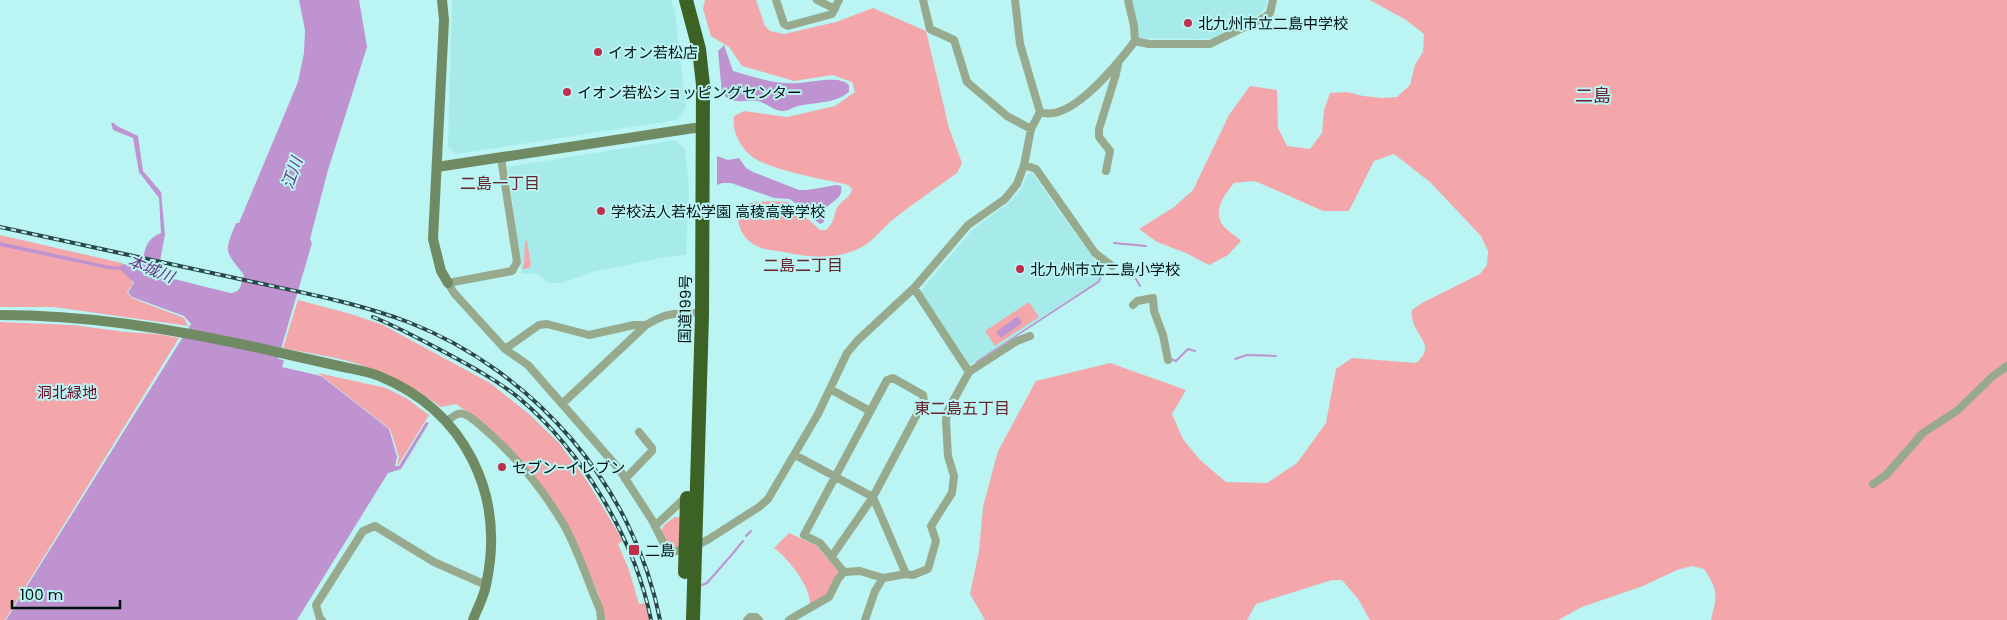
<svg xmlns="http://www.w3.org/2000/svg" width="2007" height="620" font-family="Poppins,'Noto Sans JP',sans-serif">
<style>
.built{fill:#a6ebea}
.green{fill:#f4a7ab}
.water{fill:#be93d0}
.lines{fill:none;stroke-linecap:round;stroke-linejoin:round}
.stream{stroke:#be93d0;stroke-width:2}
.street{stroke:#97aa8e;stroke-width:8}
.secondary{stroke:#708b63;stroke-width:10}
.highway{stroke:#3d6226;stroke-width:14}
.rail-casing{stroke:#2b4646;stroke-width:4}
.rail{stroke:#baf4f3;stroke-width:2;stroke-dasharray:5.5;stroke-linecap:butt}
.poi-dot{fill:#bf2e4a;stroke:#baf4f3;stroke-width:2}
.labels{text-anchor:middle;dominant-baseline:central;stroke-width:4;stroke-linejoin:round;paint-order:stroke}
.poi-label{font-size:15px;fill:#001212;stroke:#baf4f3;text-anchor:start}
.street-label{font-size:15px;fill:#001212;stroke:#baf4f3}
.park-label{font-size:15px;fill:#6b0821;stroke:#baf4f3}
.water-label{font-size:16px;font-style:italic;fill:#68337d;stroke:#baf4f3}
.neighbourhood-label{font-size:16px;fill:#68222c;stroke:#baf4f3}
.quarter-label{font-size:18px;fill:#68222c;stroke:#baf4f3}
</style>
<rect width="100%" height="100%" fill="#baf4f3"/>
<path class="built" d="M452,0H671L675,12L686,108L676,120L456,154L448,147Z
M1130,0H1267L1266,7L1261,13L1212,38L1201,39L1139,38Z
M675,140L685,149L688,177L689,190L686,255L664,257L593,272L562,283H549L535,273L522,274L508,167Z
M1032,173L1101,269L1098,281L969,366L920,292L972,230L1010,202L1022,188L1027,175Z"/>
<path class="green" d="M705,0H756L765,26L770,31L784,34L836,22L873,8L926,31L949,128L962,163L957,173C936,188 915,202 895,218C883,227 874,241 860,248C833,261 807,257 778,251C770,250 760,249 753,244C739,236 729,208 751,203C763,200 778,202 789,202L820,230H826C838,219 832,213 839,205C845,198 850,198 852,189L848,185C824,179 767,170 750,155C739,145 732,131 734,116L744,111L787,117L835,106L855,92L852,82L833,75L794,81L742,66L729,47L711,36L703,9Z
M1370,0H2007V620H1711C1717,595 1719,592 1704,569L1692,566L1677,570L1643,586L1582,607L1558,620H1370L1358,599L1342,580H1332L1256,604L1247,620H985L970,594L979,551L983,507L998,451L1036,381L1110,363L1186,390L1172,414L1183,439L1200,460L1226,482L1267,483L1297,463L1326,423L1336,369L1352,358L1416,363C1440,343 1409,336 1412,310L1422,303L1480,274L1487,265L1488,251L1481,236L1430,182L1394,154L1374,161L1349,211H1323L1255,181L1234,183C1225,194 1213,210 1222,224C1226,230 1236,236 1241,241L1228,255L1209,265L1186,253L1157,242L1139,229L1174,207L1193,190L1229,115L1250,86L1277,90L1278,128L1287,146L1310,149L1322,133L1324,110L1330,93L1347,92L1363,96L1382,98L1397,97L1410,85L1415,65L1423,52L1424,34L1406,20Z
M0,235L122,263L133,284L127,292L132,298L184,318L188,326L54,307H0Z
M525,241H527L531,265L529,268L522,269L524,264Z
M298,300L351,314L383,325L490,383L529,414L559,443L587,481L623,541L618,544L629,570L639,604L645,603L649,620H605L598,593L569,527L478,419L456,404L441,407C420,392 398,378 373,369C345,358 313,354 283,348Z
M1029,302L1039,317L995,346L985,331Z
M0,322L73,325L126,332L157,334L179,338L5,620H0Z
M318,373L386,388L406,398L429,415L398,465H397L399,457L390,429Z
M675,517H680L679,547L669,546L661,532L664,525Z
M789,533L817,546L839,572L830,592L810,605C811,587 788,558 774,548Z"/>
<path class="water" d="M299,0H359L367,47L328,170L310,239L312,243L278,359L284,360L282,367L321,376L389,429L397,457L395,466H399L426,422L429,423L401,469L388,473L297,620H6L191,324L184,316L132,297L128,292L134,283L121,270L108,269L0,246V242L110,266L118,267L124,264L138,269L142,267C144,252 145,239 161,233L159,198L139,172L133,138L113,130L111,123H114L117,126L138,136L143,171L161,192L165,234L158,272L162,276L230,293C241,293 241,284 244,275C224,249 224,254 236,223H239L298,82L304,53L305,30Z
M724,45L733,71C754,77 777,85 799,83C812,82 840,75 849,85V92C834,104 815,102 798,106C793,107 788,111 783,111C775,111 766,103 758,101C745,99 732,106 722,93L718,51Z
M717,156L728,160L739,158L746,168L753,172L799,190H807L837,185L841,186C844,198 832,201 826,208L824,222L820,224L790,199L774,198L731,183H722L717,185Z
M1101,274H1102L1100,282L976,363L975,362L1098,281Z
M1018,316L1022,323L1001,338L996,332Z"/>
<g class="lines">
<path class="stream" d="M1114,243L1146,246
M1136,279L1140,286
M1171,359L1176,361L1188,349L1195,351
M1235,359L1247,355L1276,356
M746,536L751,531
M729,558L743,541
M702,585L707,583L728,559"/>
<path class="street" d="M776,0L784,24L788,26L832,14L839,0
M817,0L835,9
M923,0L930,29L954,40L967,82L1007,116L1031,129
M1135,41L1149,44H1210L1265,17L1270,13L1273,0
M1040,112C1071,124 1118,63 1135,41L1134,26L1128,0
M501,158L517,262L512,271L448,283L454,293L505,349L528,365L619,469L652,520L669,554L686,547L696,546L709,539L759,507L768,499L818,414L847,353L858,340L914,288L968,225L1005,199L1017,184L1024,165L1031,129L1040,112L1020,44L1015,0
M1024,165L1036,169L1095,253L1112,266
M1106,171L1110,151L1099,137V129L1116,74L1118,64
M914,288L969,372
M1133,305L1137,301L1153,298L1154,311L1163,335L1168,360
M505,349L539,325L547,324L589,335L634,325H646
M830,389L870,411
M562,404L646,325C666,313 670,314 693,313
M447,421C453,417 457,412 464,414C470,416 475,421 480,425C513,453 542,488 564,525C579,552 588,582 600,610L601,620
M795,455L873,497L906,574
M625,479L652,451V448L639,432
M1873,484L1886,475L1923,433L1958,410L1993,376L2007,366
M655,526L687,496
M832,556L873,497L924,401L923,395L893,378L887,380L804,535L820,543L844,572
M322,620L320,619L316,605L363,531L375,526L434,562L486,585
M747,620L750,617H756L759,620
M789,620L829,597L838,579L844,572L860,571L883,578L906,574L913,575L928,569L936,541L931,526L952,493L954,476L948,456L946,421L947,412L969,372L1017,341L1030,336
M865,620L875,591L883,578"/>
<path class="secondary" d="M442,0L444,20L433,239L441,271L448,283
M437,167L694,128L704,129
M0,315C87,315 165,328 250,346C280,353 309,359 339,366C352,369 367,371 379,376C465,411 506,494 486,585C484,597 477,609 473,620"/>
<path class="highway" d="M686,0L699,49L703,85L702,315L693,620
M685,572L687,498"/>
<defs>
<path id="rail" d="M0,227C78,244 157,261 235,278C293,291 352,301 408,322C534,371 634,486 660,620
M373,317C393,325 412,335 431,345C461,361 493,377 519,398C582,451 635,539 651,620"/>
</defs>
<use href="#rail" class="rail-casing"/>
<use href="#rail" class="rail"/>
</g>
<g class="poi-dot">
<circle cx="1188" cy="23" r="5"/>
<circle cx="598" cy="52" r="5"/>
<circle cx="567" cy="92" r="5"/>
<circle cx="601" cy="211" r="5"/>
<circle cx="1020" cy="269" r="5"/>
<circle cx="502" cy="467" r="5"/>
<rect x="628" y="544" width="12" height="12" rx="2.5"/>
</g>
<g class="labels">
<g class="poi-label">
<text x="1198" y="23">北九州市立二島中学校</text>
<text x="608" y="52">イオン若松店</text>
<text x="577" y="92">イオン若松ショッピングセンター</text>
<text x="611" y="211">学校法人若松学園 高稜高等学校</text>
<text x="1030" y="269">北九州市立二島小学校</text>
<text x="512" y="467">セブン-イレブン</text>
<text x="645" y="550">二島</text>
</g>
<g class="street-label">
<text transform="translate(685 309) rotate(-89)">国道199号</text>
</g>
<g class="park-label">
<text x="67" y="392">洞北緑地</text>
</g>
<g class="water-label">
<text transform="translate(292 173) rotate(-71)">江川</text>
<text transform="translate(151 269) rotate(22)">本城川</text>
</g>
<g class="neighbourhood-label">
<text x="500" y="183">二島一丁目</text>
<text x="803" y="265">二島二丁目</text>
<text x="962" y="408">東二島五丁目</text>
</g>
<g class="quarter-label">
<text x="1593" y="95">二島</text>
</g>
</g>
<path d="M12 600v8h108v-8" fill="none" stroke="#001212" stroke-width="2.5"/>
<text x="20" y="600" font-size="15" fill="#001212" stroke="#baf4f3" stroke-width="4" paint-order="stroke">100 m</text>
</svg>
